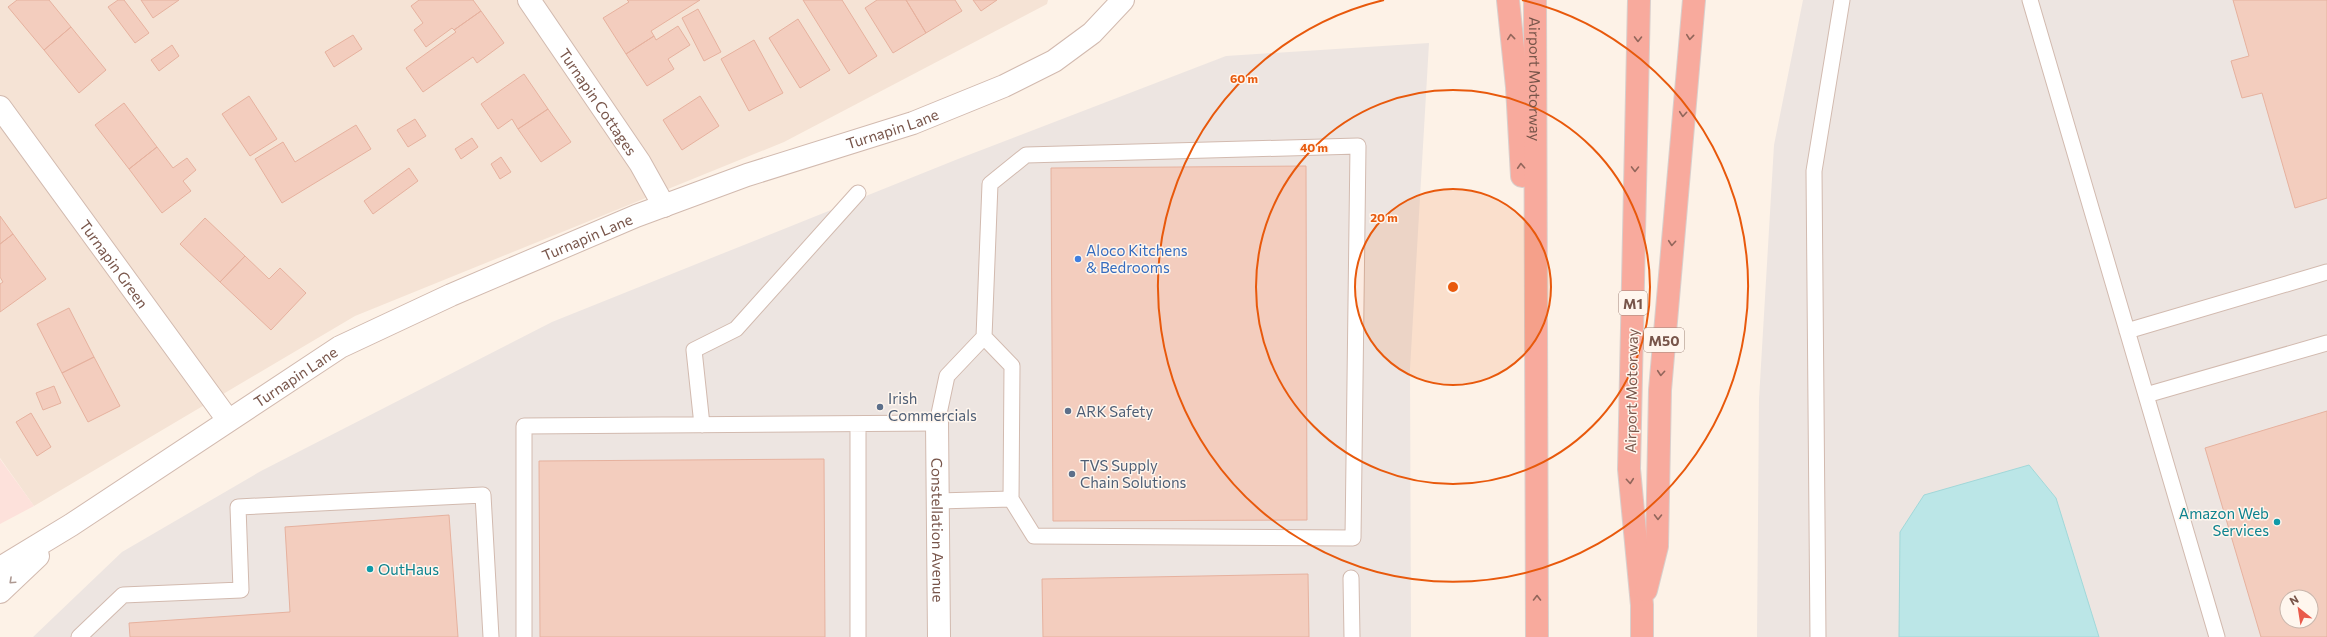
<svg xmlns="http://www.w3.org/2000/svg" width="2327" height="637" font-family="Commissioner,sans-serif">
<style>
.residential{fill:#f5e3d5}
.commercial{fill:#fde1db}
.industrial{fill:#ede5e1;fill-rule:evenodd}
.water{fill:#bbe6e7;stroke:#a1d8d9}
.building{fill:#f3cdbe;stroke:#e6b19e;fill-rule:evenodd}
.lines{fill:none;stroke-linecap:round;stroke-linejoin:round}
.lane-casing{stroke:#d2baaf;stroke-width:17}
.street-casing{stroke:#d2baaf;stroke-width:24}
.highway-casing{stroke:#d9cfcc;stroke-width:24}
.lane{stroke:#fff;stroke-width:15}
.street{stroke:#fff;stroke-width:22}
.highway{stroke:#f8aa9d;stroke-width:22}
.oneway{stroke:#92665b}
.oneway2{stroke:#ae9992}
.ring{fill:none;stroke:#e8590c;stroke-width:2}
.shop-dot{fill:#3f7fe0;stroke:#fff6ee;stroke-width:1.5}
.service-dot{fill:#5c6f8a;stroke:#fff6ee;stroke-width:1.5}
.culture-dot{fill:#0f9aa8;stroke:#fff6ee;stroke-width:1.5}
.labels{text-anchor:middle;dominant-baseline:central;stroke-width:3;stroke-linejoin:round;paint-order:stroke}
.shield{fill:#fff6ee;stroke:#a0857b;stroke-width:1}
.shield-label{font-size:14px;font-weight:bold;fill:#78554a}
.street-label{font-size:15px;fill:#78554a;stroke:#fff6ee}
.shop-label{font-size:15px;fill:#366cbe;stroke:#fff6ee;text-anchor:start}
.service-label{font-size:15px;fill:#4e5e75;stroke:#fff6ee;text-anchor:start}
.culture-label{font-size:15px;fill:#0d838f;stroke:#fff6ee;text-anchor:end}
.centre{fill:#e8590c;stroke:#fff6ee;stroke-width:2}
.ring-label{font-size:12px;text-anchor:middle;font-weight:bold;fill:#e8590c;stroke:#fff6ee;stroke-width:3;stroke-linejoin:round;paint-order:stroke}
</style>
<rect width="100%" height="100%" fill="#fdf2e7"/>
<path class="residential" d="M0,0H1048L1047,4L784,142L355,316L34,506L0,458Z"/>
<path class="commercial" d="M0,459L34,506L0,524Z"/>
<path class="industrial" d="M1803,0H2327V637H1757L1759,399L1774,145ZM2287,597H2311V621H2287Z
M1429,43L1410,369L1411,637H33L122,552L261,471L552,322L958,159L1226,56Z"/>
<path class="water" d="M2029,465L2056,498L2099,637H1899L1900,532L1924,495Z"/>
<path class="building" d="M17,0H49L71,27L44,50L8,7Z
M118,0H124L149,33L135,43L108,7Z
M141,0H179L153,18Z
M419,0H473L481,11L454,30L452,28L426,47L414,30L423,23L411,6Z
M627,0H700L651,31L654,36L626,54L603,18L629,2Z
M803,0H842L877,56L849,74Z
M877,0H906L926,33L893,53L865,8Z
M906,0H955L962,11L926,33Z
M973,0H997L981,11Z
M2233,0H2327V198L2295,208L2262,93L2242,98L2231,61L2249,56Z
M698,9L721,52L704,61L682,18Z
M481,11L504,43L477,63L473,57L423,92L406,68L456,32L454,30Z
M798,19L830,70L800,88L769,38Z
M678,26L690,45L668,59L674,69L647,86L626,54L654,36L656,40Z
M71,27L106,70L79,93L44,50Z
M353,35L362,49L334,67L325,52Z
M754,40L783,93L749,111L721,59Z
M172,45L179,56L159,71L151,60Z
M524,74L548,109L518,129L512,119L498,129L481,104Z
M249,96L277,139L250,156L222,114Z
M700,96L719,126L682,150L663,120Z
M124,103L157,147L129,169L95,125Z
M548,109L571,142L541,162L518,129Z
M415,119L426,136L408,147L397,130Z
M356,125L371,149L282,203L255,159L283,142L295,162Z
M472,138L478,147L461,159L455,149Z
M157,147L173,168L187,158L196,170L183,181L191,191L162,213L129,169Z
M501,157L511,172L500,179L491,164Z
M1306,166L1307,520L1053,521L1051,168Z
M409,168L418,181L373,214L364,201Z
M0,216L13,234L0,244Z
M205,218L245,256L220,282L180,244Z
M13,234L46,279L0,312V284L3,282L0,277V244Z
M245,256L269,279L280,268L306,293L271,330L220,282Z
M69,308L94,357L62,373L37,324Z
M94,357L120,406L88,422L62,373Z
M54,386L61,403L43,410L36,393Z
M2327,411V637H2261L2205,448ZM2287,597H2311V621H2287Z
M31,413L51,447L37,456L16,422Z
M824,459L825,637H540L539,461Z
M449,515L458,637H130L129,623L290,612L285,527Z
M1308,574L1309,637H1043L1042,579Z"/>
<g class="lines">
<defs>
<path id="lane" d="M2030,0L2217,637
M2127,331L2327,272
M984,337L1012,366L1011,499
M2146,395L2327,343
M858,424V637
M702,425L694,350L736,329L858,193
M1351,578L1352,637
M79,637L123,595L241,590L238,507L483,495L491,637
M524,637V426L937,423L947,376L984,337L990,184L1026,155L1358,146L1353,538L1034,536L1011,499L938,501
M1818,637L1814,171L1842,0"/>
<g id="street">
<path id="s1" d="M529,0L640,163L664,206"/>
<path id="s2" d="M0,107L228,420"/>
<path id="s3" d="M937,423L939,637"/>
<path id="s4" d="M0,568L71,525L340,347L451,295L636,216L747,175L913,123L1004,86L1054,61L1092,33L1123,0"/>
<path d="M0,592L38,556"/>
</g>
<g id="highway">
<path d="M1508,0L1517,87L1522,176"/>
<path id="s5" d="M1535,0L1537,637"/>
<path d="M1639,0L1629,469L1642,605V637"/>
<path d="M1646,590L1657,546L1660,390L1694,0"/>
</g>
</defs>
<use href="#lane" class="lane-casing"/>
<use href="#street" class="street-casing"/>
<use href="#highway" class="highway-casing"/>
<use href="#lane" class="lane"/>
<use href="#street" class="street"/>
<use href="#highway" class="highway"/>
</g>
<defs><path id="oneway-chevron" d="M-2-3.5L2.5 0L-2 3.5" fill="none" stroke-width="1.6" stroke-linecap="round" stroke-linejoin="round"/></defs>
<g class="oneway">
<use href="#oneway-chevron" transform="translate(1511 37) rotate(-96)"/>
<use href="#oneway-chevron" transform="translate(1690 37) rotate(96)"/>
<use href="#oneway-chevron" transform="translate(1638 39) rotate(91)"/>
<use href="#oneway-chevron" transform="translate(1683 114) rotate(95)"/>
<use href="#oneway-chevron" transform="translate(1521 166) rotate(-93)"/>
<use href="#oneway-chevron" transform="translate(1635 169) rotate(91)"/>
<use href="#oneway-chevron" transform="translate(1672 243) rotate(95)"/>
<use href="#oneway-chevron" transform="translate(1661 373) rotate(95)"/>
<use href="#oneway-chevron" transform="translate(1630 481) rotate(85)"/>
<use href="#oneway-chevron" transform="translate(1658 517) rotate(91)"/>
<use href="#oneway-chevron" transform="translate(1537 598) rotate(-90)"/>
</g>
<use class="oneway2" href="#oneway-chevron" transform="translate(12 581) rotate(137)"/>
<circle cx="1453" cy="287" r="98" fill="#e8590c" fill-opacity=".12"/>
<g class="ring">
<circle cx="1453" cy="287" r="98"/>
<circle cx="1453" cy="287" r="197"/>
<path d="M1522 0A295 295 0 1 1 1384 0"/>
</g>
<circle class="shop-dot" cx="1078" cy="259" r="4"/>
<g class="service-dot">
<circle cx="880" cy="407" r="4"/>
<circle cx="1068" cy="411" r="4"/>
<circle cx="1072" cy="474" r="4"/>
</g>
<g class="culture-dot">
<circle cx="2277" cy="522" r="4"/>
<circle cx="370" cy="569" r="4"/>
</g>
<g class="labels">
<g class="shield">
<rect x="1619" y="291" width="28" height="24" rx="3"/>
<rect x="1644" y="328" width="40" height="24" rx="3"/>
</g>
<g class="shield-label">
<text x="1633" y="303">M1</text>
<text x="1664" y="340">M50</text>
</g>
<g class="street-label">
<text stroke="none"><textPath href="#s5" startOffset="79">Airport Motorway</textPath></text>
<text stroke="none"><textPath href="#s1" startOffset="123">Turnapin Cottages</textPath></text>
<text stroke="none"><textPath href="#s4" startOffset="1000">Turnapin Lane</textPath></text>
<text stroke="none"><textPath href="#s4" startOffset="676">Turnapin Lane</textPath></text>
<text stroke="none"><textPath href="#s2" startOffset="194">Turnapin Green</textPath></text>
<text stroke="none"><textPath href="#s4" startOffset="352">Turnapin Lane</textPath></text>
<text transform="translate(1631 391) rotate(-89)">Airport Motorway</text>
<text stroke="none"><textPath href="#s3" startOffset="107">Constellation Avenue</textPath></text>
</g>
<g class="shop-label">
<text x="1086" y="250">Aloco Kitchens<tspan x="1086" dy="17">&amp; Bedrooms</tspan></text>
</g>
<g class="service-label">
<text x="888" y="398">Irish<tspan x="888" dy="17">Commercials</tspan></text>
<text x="1076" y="411">ARK Safety</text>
<text x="1080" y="465">TVS Supply<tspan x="1080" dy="17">Chain Solutions</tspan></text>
</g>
<g class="culture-label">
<text x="2269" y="513">Amazon Web<tspan x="2269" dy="17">Services</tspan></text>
<text x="378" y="569" text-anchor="start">OutHaus</text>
</g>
</g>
<circle cx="1453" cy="287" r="6" class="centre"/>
<g class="ring-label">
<text x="1244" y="83">60 m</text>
<text x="1314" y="152">40 m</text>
<text x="1384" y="222">20 m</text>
</g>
<g transform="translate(2299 609) rotate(330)"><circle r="19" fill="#fff6ee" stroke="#c9b6ac"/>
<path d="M0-3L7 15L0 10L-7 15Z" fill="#e95a4b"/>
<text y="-6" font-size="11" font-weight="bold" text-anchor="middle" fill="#78554a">N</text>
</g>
</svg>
